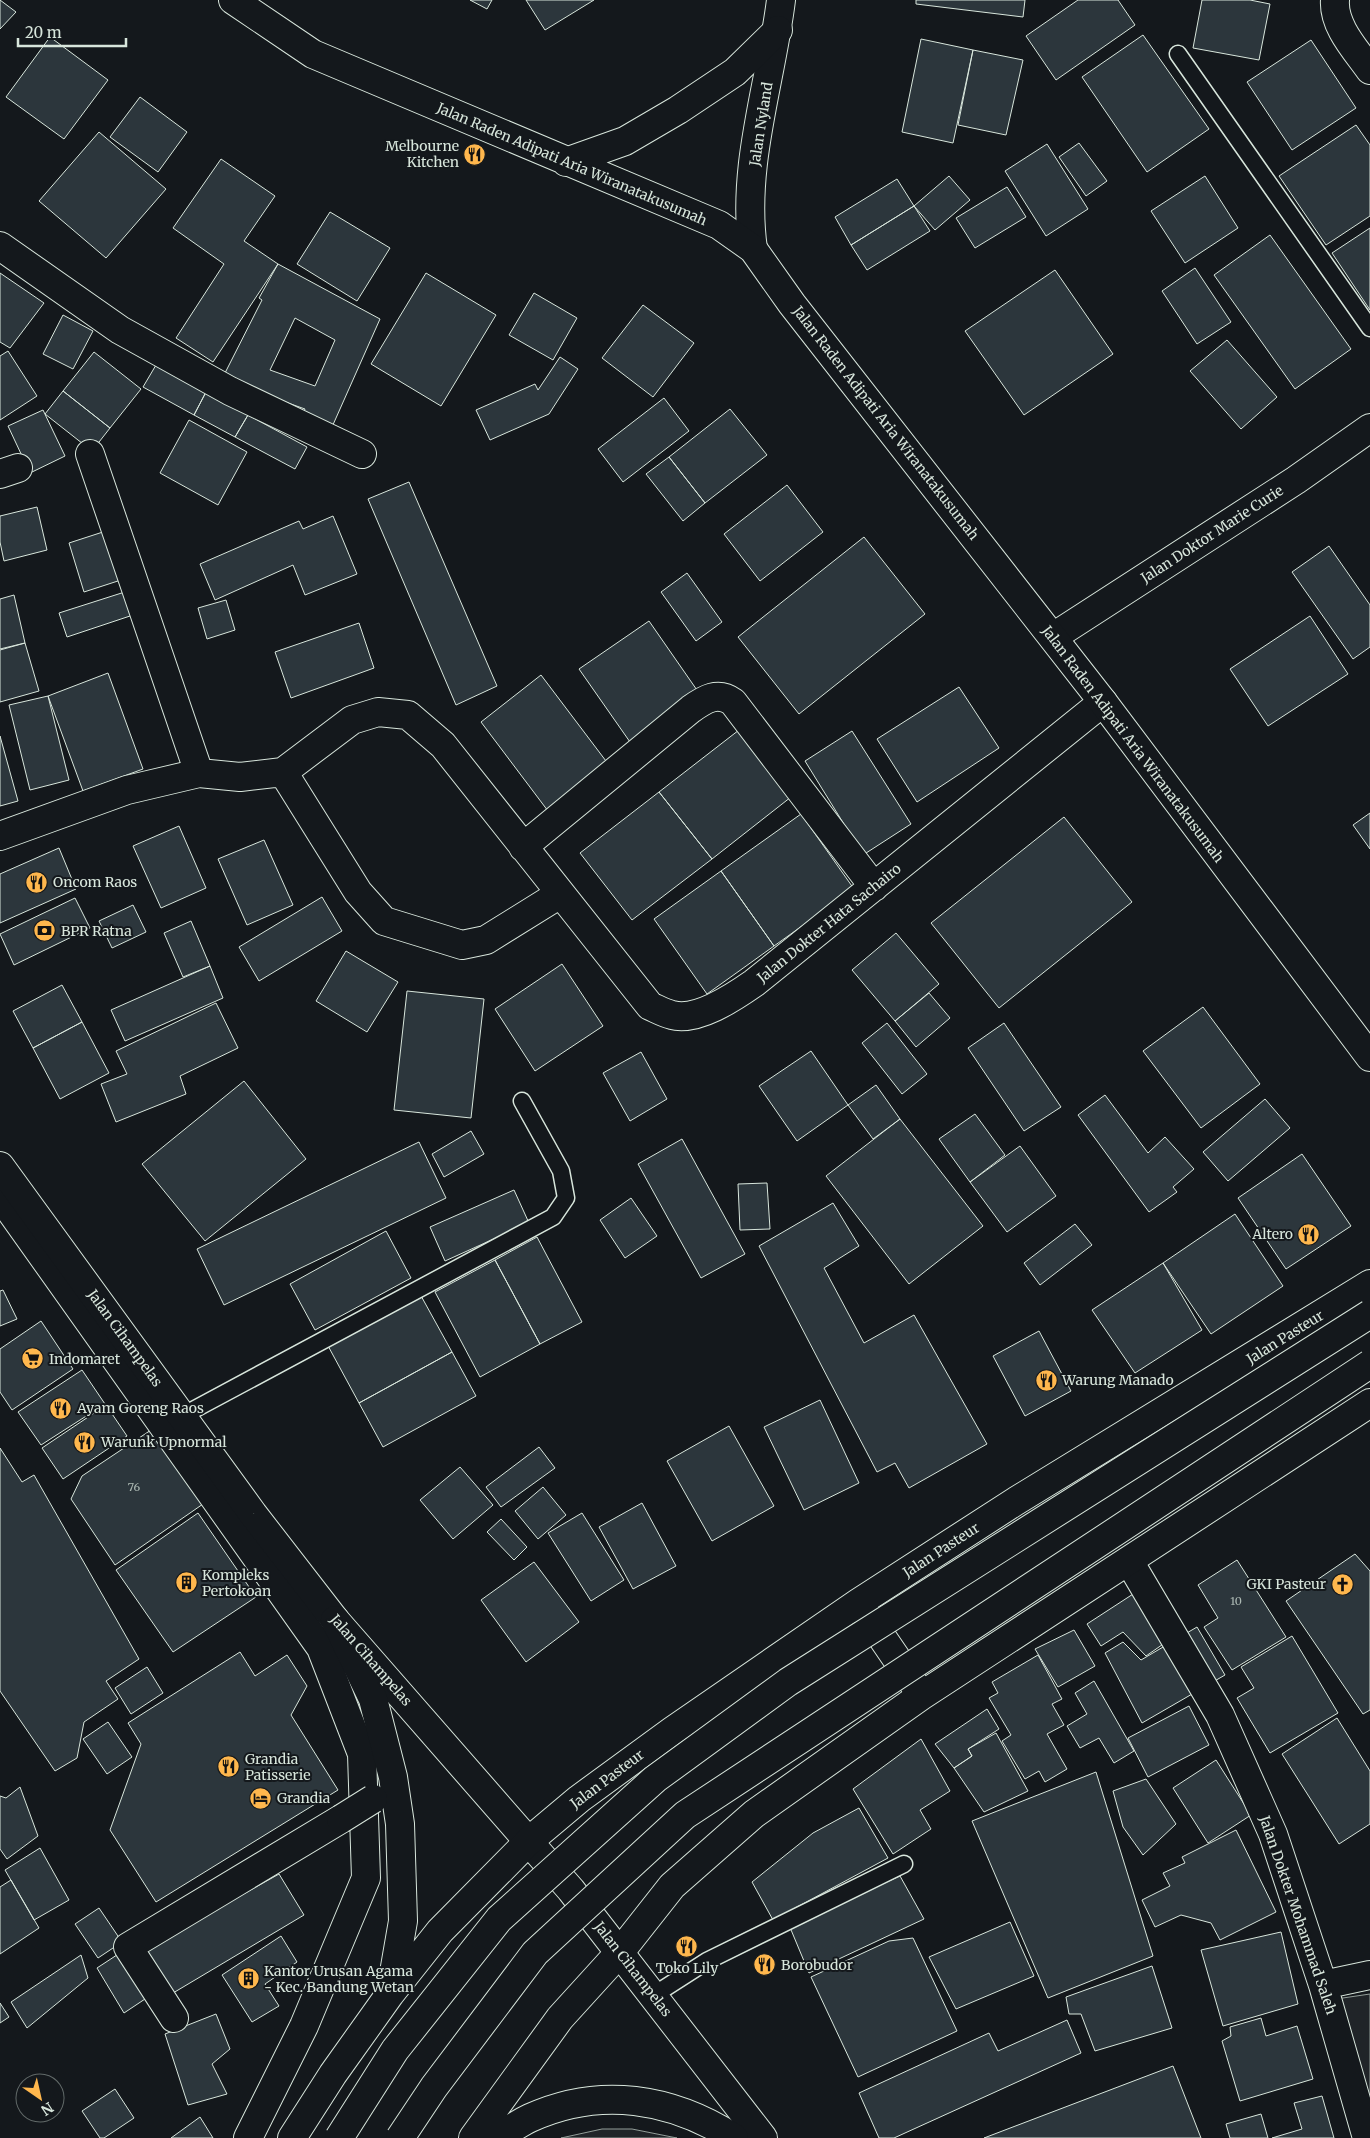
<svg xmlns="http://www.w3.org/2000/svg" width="1370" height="2138" font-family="Merriweather,serif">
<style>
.green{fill:#202428;stroke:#939e99}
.building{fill:#2c363c;stroke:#d8e6dc;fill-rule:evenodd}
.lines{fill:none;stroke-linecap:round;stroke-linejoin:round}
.service-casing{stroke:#d8e6dc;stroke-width:19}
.minor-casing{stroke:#d8e6dc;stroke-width:30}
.secondary-casing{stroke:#d8e6dc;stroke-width:30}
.primary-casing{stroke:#d8e6dc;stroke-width:30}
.trunk-casing{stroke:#d8e6dc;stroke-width:30}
.service{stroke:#14181c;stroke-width:16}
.minor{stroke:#14181c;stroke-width:28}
.secondary{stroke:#14181c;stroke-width:28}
.primary{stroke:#14181c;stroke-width:28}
.trunk{stroke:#14181c;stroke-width:28}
.minor-bridge-casing{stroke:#d8e6dc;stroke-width:30;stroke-linecap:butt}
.trunk-bridge-casing{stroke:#d8e6dc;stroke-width:30;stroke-linecap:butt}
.minor-bridge{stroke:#14181c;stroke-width:28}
.trunk-bridge{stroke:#14181c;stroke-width:28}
.labels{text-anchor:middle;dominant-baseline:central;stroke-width:4;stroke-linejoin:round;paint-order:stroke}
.number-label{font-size:11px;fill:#adbab4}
.street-label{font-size:14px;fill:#d8e6dc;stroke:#14181c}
.poi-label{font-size:14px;fill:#d8e6dc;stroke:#14181c;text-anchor:start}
</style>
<rect width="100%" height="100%" fill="#14181c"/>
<path class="green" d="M1370,1994V2104L1336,1999Z
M602,2129H632L677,2138H561Z"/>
<path class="building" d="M0,0L16,12L0,29Z
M470,0H492L487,9Z
M526,0H594L545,30Z
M916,0H1025L1023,17L916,4Z
M1078,0H1118L1135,25L1056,80L1026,36Z
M1202,0H1250L1270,4L1259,60L1193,48Z
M1143,35L1209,129L1147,172L1082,77Z
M50,37L108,80L64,139L6,97Z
M921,39L973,50L953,143L902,132Z
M1311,40L1356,108L1292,150L1247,82Z
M973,50L1023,60L1006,135L958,125Z
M140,97L187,132L158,172L110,137Z
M1356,125L1370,145V216L1326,245L1279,176Z
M99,132L166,189L106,258L39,201Z
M1079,143L1107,181L1086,196L1059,157Z
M1047,144L1088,209L1046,236L1005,171Z
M221,159L275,196L244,241L278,264L213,362L176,338L224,264L173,228Z
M949,176L970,200L935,230L914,206Z
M1205,176L1238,228L1185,263L1151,211Z
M897,179L914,206L851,245L835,217Z
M1007,187L1026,217L975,248L956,218Z
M914,206L930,231L867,270L851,245Z
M330,212L390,248L357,301L297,264Z
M1370,228V310L1332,253Z
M1270,235L1351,349L1295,389L1214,275Z
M278,264L380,319L332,427L303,414L305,409L237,385L239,380L225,373L262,300L259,298ZM295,318L335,340L315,386L270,370Z
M1195,268L1231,322L1197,344L1162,291Z
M1055,270L1113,354L1024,415L965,331Z
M0,273L44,303L10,348L0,342Z
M426,273L496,315L441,406L371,364Z
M534,293L577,318L553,360L509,335Z
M643,305L694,343L653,397L602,358Z
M63,315L93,331L73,369L43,354Z
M1227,340L1277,397L1241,429L1190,371Z
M8,351L37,396L0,420V356Z
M94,352L141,389L110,428L63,391Z
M560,357L578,369L549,414L490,440L476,410L535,384L538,390Z
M156,365L206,392L194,415L143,387Z
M63,391L110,428L92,451L45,414Z
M206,392L248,415L235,437L194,415Z
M664,398L689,431L623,482L598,449Z
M730,409L767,455L705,503L669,457Z
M43,410L65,456L30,473L8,426Z
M248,415L307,447L295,469L235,437Z
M189,420L247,452L218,505L160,473Z
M669,457L705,503L683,521L646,474Z
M409,482L497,686L456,705L368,499Z
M787,485L823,532L760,581L724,534Z
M37,507L47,550L4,561L0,542V516Z
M333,516L357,574L305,595L293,565L215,600L200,564L299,521L303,529Z
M109,530L124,579L84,592L69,543Z
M864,537L925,614L799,714L738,637Z
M1329,546L1370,605V647L1353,659L1292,572Z
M687,573L722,622L696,641L661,592Z
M131,590L139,613L67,637L59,613Z
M14,595L25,643L0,649V599Z
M226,600L235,630L207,639L198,608Z
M1310,616L1348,674L1268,726L1230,669Z
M649,621L699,693L630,742L579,669Z
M359,623L374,668L291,698L275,652Z
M25,643L39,691L0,702V650Z
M108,673L143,769L83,791L48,696Z
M541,675L609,765L548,811L481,722Z
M959,687L999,748L917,802L877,739Z
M48,696L69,780L30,790L9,705Z
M739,730L791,797L712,859L659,792Z
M852,731L911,824L863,855L805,761Z
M0,736L18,801L0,806Z
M659,792L712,859L632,920L580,853Z
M1370,813V849L1353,825Z
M801,814L854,889L774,946L721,871Z
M1064,817L1132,902L999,1008L931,923Z
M179,826L206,888L161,908L133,846Z
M264,840L293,905L247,925L218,859Z
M59,848L76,889L0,923V874Z
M721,871L774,946L707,994L654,919Z
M322,897L342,931L259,981L239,947Z
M75,898L90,928L14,965L0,934Z
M133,905L146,932L112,948L99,921Z
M191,921L210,966L183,977L164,933Z
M896,933L939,984L895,1021L852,970Z
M346,951L398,982L367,1032L316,1001Z
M562,964L603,1026L535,1071L495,1009Z
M210,966L223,998L125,1041L111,1010Z
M62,985L82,1022L33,1048L13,1011Z
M407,991L484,999L471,1118L394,1110Z
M929,993L950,1018L916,1047L895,1021Z
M216,1003L238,1048L180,1076L186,1094L116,1122L101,1084L127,1074L116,1051Z
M1203,1007L1260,1084L1201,1128L1143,1051Z
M82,1022L109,1073L60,1099L33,1048Z
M887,1023L927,1074L902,1094L862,1043Z
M1004,1023L1061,1107L1024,1131L968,1048Z
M811,1051L848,1105L797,1141L759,1086Z
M641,1052L667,1099L630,1121L603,1073Z
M244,1081L306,1159L205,1241L142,1164Z
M876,1085L900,1119L873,1139L848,1105Z
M1105,1095L1148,1153L1165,1137L1194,1169L1173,1187L1177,1192L1149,1212L1078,1115Z
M1265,1099L1290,1128L1228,1181L1203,1152Z
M975,1114L1005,1155L970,1182L939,1139Z
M900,1119L983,1226L909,1284L826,1176Z
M471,1131L484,1154L444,1177L432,1154Z
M682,1139L745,1254L701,1278L638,1164Z
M419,1142L446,1198L224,1305L197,1249Z
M1020,1146L1056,1196L1007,1232L970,1182Z
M1302,1154L1351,1226L1286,1269L1238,1198Z
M767,1183L770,1229L740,1230L738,1184Z
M514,1190L529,1223L445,1261L430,1227Z
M631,1198L657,1236L625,1258L600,1220Z
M833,1203L859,1246L824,1268L864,1343L914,1315L987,1444L909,1488L895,1463L877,1472L759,1246Z
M1235,1214L1283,1286L1211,1334L1163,1263Z
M1075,1224L1092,1245L1040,1285L1024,1263Z
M386,1231L411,1278L315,1330L290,1284Z
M537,1237L582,1322L540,1344L495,1260Z
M495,1260L540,1344L480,1377L435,1292Z
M1163,1263L1202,1330L1135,1373L1092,1310Z
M3,1290L17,1319L0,1326V1291Z
M420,1294L452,1352L359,1403L327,1344Z
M41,1321L73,1369L12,1410L0,1392V1349Z
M1039,1331L1071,1391L1025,1416L993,1356Z
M452,1352L476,1396L383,1447L359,1403Z
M82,1370L105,1404L41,1445L18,1412Z
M820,1400L859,1483L804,1510L764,1427Z
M106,1405L127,1436L63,1479L42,1448Z
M729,1426L774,1506L712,1541L667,1461Z
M151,1430L203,1504L115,1565L71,1499L82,1476Z
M539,1447L555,1468L501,1507L486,1487Z
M0,1448L22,1482L34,1475L139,1659L106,1681L118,1699L84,1722L77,1758L55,1771L0,1691Z
M460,1467L493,1505L453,1539L420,1500Z
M543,1487L566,1515L538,1539L515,1511Z
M642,1503L676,1566L633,1589L599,1527Z
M198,1513L256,1597L173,1652L116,1570Z
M582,1513L624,1580L591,1601L548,1533Z
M501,1519L527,1547L514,1560L487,1532Z
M1355,1554L1370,1571V1710L1363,1714L1286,1601Z
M1237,1560L1286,1637L1232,1670L1204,1627L1218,1618L1198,1585Z
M534,1562L579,1622L526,1662L481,1600Z
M1150,1583L1169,1640L1146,1656L1123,1632L1101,1646L1087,1624Z
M1197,1627L1225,1675L1142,1723L1105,1653L1123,1642L1141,1660Z
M1074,1630L1095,1666L1058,1687L1035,1649Z
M1292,1636L1338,1713L1270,1753L1237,1698L1254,1688L1241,1667Z
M240,1652L255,1676L287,1655L307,1686L291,1715L338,1790L156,1902L110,1830L141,1744L128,1723Z
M1038,1655L1062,1699L1052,1704L1064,1725L1047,1734L1067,1769L1045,1782L1039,1771L1025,1779L1002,1741L1011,1735L989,1698L998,1693L992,1682Z
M147,1667L163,1693L131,1714L115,1688Z
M1094,1681L1134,1751L1114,1763L1099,1738L1080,1748L1067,1726L1087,1714L1075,1693Z
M1189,1706L1209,1745L1148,1777L1128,1738Z
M987,1709L999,1729L968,1749L972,1756L954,1768L935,1744Z
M1337,1718L1370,1771V1824L1339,1844L1282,1754Z
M108,1722L132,1757L107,1774L83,1739Z
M996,1733L1028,1791L984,1812L954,1768L972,1756L968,1749Z
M921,1739L950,1791L920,1810L931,1829L893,1854L853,1789Z
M1216,1760L1251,1815L1208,1843L1173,1788Z
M1096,1772L1153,1956L1048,1998L972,1821Z
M1146,1779L1176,1824L1143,1855L1123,1827L1113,1791Z
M20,1787L38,1836L7,1859L0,1849V1796L6,1798Z
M859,1808L888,1858L773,1920L752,1882L813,1833Z
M1236,1830L1276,1912L1220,1940L1211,1923L1181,1915L1155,1927L1142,1900L1170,1886L1163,1873L1185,1863L1182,1857Z
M40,1848L69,1900L34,1920L5,1870Z
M279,1874L304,1915L163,1999L135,1955Z
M900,1876L924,1919L809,1973L789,1925Z
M11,1880L39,1928L0,1954V1887Z
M99,1908L122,1942L98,1958L75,1924Z
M1010,1922L1034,1976L956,2009L929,1957Z
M1281,1932L1298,2004L1223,2026L1201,1950Z
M281,1936L297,1962L265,1984L279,2006L252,2022L222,1975Z
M913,1938L957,2031L858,2077L811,1977L889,1941Z
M126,1949L154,1993L124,2013L97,1968Z
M81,1955L88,1978L27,2028L11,2002Z
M1152,1966L1172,2028L1095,2051L1081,2014H1069L1066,1997Z
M0,2003L9,2017L0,2023Z
M216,2014L230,2049L212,2064L227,2094L188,2105L165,2034Z
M1261,2018L1266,2036L1297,2026L1313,2079L1240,2101L1222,2041L1231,2036L1230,2027Z
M1067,2020L1081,2053L894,2138H879L859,2093L989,2033L998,2051Z
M1173,2066L1201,2138H984Z
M115,2089L134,2118L104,2138H100L82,2111Z
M1322,2096L1334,2138H1272L1302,2129L1294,2103Z
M1261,2114L1268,2138H1230L1226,2124Z
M200,2117L213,2138H171Z"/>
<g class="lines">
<defs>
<path id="service" d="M1178,54L1370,328
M182,1416L553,1217L566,1198L561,1171L522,1101
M654,1995L707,1961L904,1864"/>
<path id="minor" d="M1335,0C1333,26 1356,50 1370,70
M0,246L120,330L230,391L362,454
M90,454L199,773
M0,474L18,468
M1053,637L1296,480L1370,428
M283,772L358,892L384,921L462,945L486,940L560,894
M0,836L127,790L199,773L240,777L283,772L352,720L378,712L408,715L443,745L650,1006C657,1009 664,1013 672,1015C697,1022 734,997 754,983L1103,702
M523,847L691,709C705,699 718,691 733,702L874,887
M0,1196L321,1648L362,1754L366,1878L304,2026L248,2138
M1129,1561L1220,1715L1273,1834L1323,1985L1367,2138
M1323,1985L1370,1975
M174,2018L128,1947L341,1819"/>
<path id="secondary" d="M753,249C741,166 771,82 781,0"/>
<path id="primary" d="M233,0L313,54L719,225L753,249L792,304L1103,702L1370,1057
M566,162L625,141L678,110L735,72L778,30
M0,1166L253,1514L335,1620L571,1890L763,2138"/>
<path id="trunk" d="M862,1608L918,1690
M335,1620L373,1699L393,1777L400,1824L403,1921L391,1990
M292,2138L333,2074L390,1994L440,1931L529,1841L579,1799L672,1731L858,1603L1016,1501L1370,1284
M473,2138L560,2018L620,1952L672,1886L754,1814L921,1696L1370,1403
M498,2138C508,2131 519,2123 530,2118C600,2086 672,2098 734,2138"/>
</defs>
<use href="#service" class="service-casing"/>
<use href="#minor" class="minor-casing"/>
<use href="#secondary" class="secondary-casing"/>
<use href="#primary" class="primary-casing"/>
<use href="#trunk" class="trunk-casing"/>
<use href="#service" class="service"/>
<use href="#minor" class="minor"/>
<use href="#secondary" class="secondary"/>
<use href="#primary" class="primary"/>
<use href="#trunk" class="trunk"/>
<defs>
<path id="minor-bridge" d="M341,1819L373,1799"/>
<path id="trunk-bridge" d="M339,2138L395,2050L499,1919L655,1779L788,1682L1370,1314
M400,2138L434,2087L535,1953L685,1815L1370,1364"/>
</defs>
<use href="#minor-bridge" class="minor-bridge-casing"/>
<use href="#trunk-bridge" class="trunk-bridge-casing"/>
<use href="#minor-bridge" class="minor-bridge"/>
<use href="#trunk-bridge" class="trunk-bridge"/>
</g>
<defs>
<symbol id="restaurant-disc" viewBox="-11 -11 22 22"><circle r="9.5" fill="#ffb74d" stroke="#14181c"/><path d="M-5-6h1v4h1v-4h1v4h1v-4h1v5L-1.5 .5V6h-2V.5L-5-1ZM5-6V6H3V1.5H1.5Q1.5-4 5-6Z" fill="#111"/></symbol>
<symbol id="bank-disc" viewBox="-11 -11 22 22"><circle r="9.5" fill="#ffb74d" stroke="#14181c"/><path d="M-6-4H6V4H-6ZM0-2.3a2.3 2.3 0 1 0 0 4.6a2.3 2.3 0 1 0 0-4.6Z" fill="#111"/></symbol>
<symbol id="supermarket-disc" viewBox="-11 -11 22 22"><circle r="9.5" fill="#ffb74d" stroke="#14181c"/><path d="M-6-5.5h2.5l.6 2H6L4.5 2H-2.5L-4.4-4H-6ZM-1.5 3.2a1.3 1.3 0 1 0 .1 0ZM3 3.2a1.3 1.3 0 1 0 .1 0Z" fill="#111"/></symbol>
<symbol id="building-disc" viewBox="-11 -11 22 22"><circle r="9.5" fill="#ffb74d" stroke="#14181c"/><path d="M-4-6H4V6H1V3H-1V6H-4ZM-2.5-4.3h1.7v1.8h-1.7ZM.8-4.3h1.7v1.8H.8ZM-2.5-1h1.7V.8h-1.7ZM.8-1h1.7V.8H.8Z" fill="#111"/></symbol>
<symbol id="church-disc" viewBox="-11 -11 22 22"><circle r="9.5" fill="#ffb74d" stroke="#14181c"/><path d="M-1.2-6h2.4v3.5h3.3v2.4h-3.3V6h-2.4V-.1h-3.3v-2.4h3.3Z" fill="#111"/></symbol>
<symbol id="hotel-disc" viewBox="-11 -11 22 22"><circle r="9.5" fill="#ffb74d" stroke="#14181c"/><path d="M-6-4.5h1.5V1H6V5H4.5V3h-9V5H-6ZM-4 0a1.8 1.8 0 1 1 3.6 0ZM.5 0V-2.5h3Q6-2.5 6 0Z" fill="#111"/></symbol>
</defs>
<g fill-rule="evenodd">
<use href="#restaurant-disc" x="462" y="142" width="25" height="25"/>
<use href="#restaurant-disc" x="24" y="870" width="25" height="25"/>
<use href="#bank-disc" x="32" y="918" width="25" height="25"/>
<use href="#restaurant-disc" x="1296" y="1222" width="25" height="25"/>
<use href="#supermarket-disc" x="20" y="1346" width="25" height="25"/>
<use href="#restaurant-disc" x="1034" y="1368" width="25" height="25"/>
<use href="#restaurant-disc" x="48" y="1396" width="25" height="25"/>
<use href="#restaurant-disc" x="72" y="1430" width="25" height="25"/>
<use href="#building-disc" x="174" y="1570" width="25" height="25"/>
<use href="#church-disc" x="1330" y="1572" width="25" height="25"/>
<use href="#restaurant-disc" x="216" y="1754" width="25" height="25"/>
<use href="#hotel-disc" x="248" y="1786" width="25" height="25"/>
<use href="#restaurant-disc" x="674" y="1934" width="25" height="25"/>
<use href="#restaurant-disc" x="752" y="1952" width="25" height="25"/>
<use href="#building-disc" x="236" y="1966" width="25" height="25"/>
</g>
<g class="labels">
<g class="number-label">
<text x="134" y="1487">76</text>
<text x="1236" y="1601">10</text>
</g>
<g class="street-label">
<text transform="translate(761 124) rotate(-81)">Jalan Nyland</text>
<text transform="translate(572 164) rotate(23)">Jalan Raden Adipati Aria Wiranatakusumah</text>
<text transform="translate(886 423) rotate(52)">Jalan Raden Adipati Aria Wiranatakusumah</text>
<text transform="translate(1212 534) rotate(-33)">Jalan Doktor Marie Curie</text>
<text transform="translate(1133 744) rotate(53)">Jalan Raden Adipati Aria Wiranatakusumah</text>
<text transform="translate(829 923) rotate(-39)">Jalan Dokter Hata Sachairo</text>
<text transform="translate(1285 1337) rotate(-32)">Jalan Pasteur</text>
<text transform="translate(125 1338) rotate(54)">Jalan Cihampelas</text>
<text transform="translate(941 1550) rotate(-33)">Jalan Pasteur</text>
<text transform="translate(371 1660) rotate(49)">Jalan Cihampelas</text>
<text transform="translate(607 1779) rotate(-37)">Jalan Pasteur</text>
<text transform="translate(1298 1915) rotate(71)">Jalan Dokter Mohammad Saleh</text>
<text transform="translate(633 1969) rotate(52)">Jalan Cihampelas</text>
</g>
<g class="poi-label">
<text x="459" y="146" text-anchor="end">Melbourne<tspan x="459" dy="16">Kitchen</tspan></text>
<text x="53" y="882">Oncom Raos</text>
<text x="61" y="931">BPR Ratna</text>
<text x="1293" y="1234" text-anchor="end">Altero</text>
<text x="49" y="1359">Indomaret</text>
<text x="1062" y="1380">Warung Manado</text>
<text x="77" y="1408">Ayam Goreng Raos</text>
<text x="101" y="1442">Warunk Upnormal</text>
<text x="202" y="1575">Kompleks<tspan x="202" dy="16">Pertokoan</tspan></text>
<text x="1326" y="1584" text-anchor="end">GKI Pasteur</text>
<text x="245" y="1759">Grandia<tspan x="245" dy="16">Patisserie</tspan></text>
<text x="277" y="1798">Grandia</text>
<text x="781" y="1965">Borobudor</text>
<text x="687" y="1968" text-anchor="middle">Toko Lily</text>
<text x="264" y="1971">Kantor Urusan Agama<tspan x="264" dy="16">- Kec. Bandung Wetan</tspan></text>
</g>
</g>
<g transform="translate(40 2098) rotate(146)"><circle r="24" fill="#14181c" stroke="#626a69"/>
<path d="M0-4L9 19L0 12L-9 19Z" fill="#ffb74d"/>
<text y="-8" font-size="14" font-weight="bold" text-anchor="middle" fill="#d8e6dc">N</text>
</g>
<path d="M18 38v8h108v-8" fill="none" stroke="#d8e6dc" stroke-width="2.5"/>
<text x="25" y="38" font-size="15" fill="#d8e6dc" stroke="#14181c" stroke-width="4" paint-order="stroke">20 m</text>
</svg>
